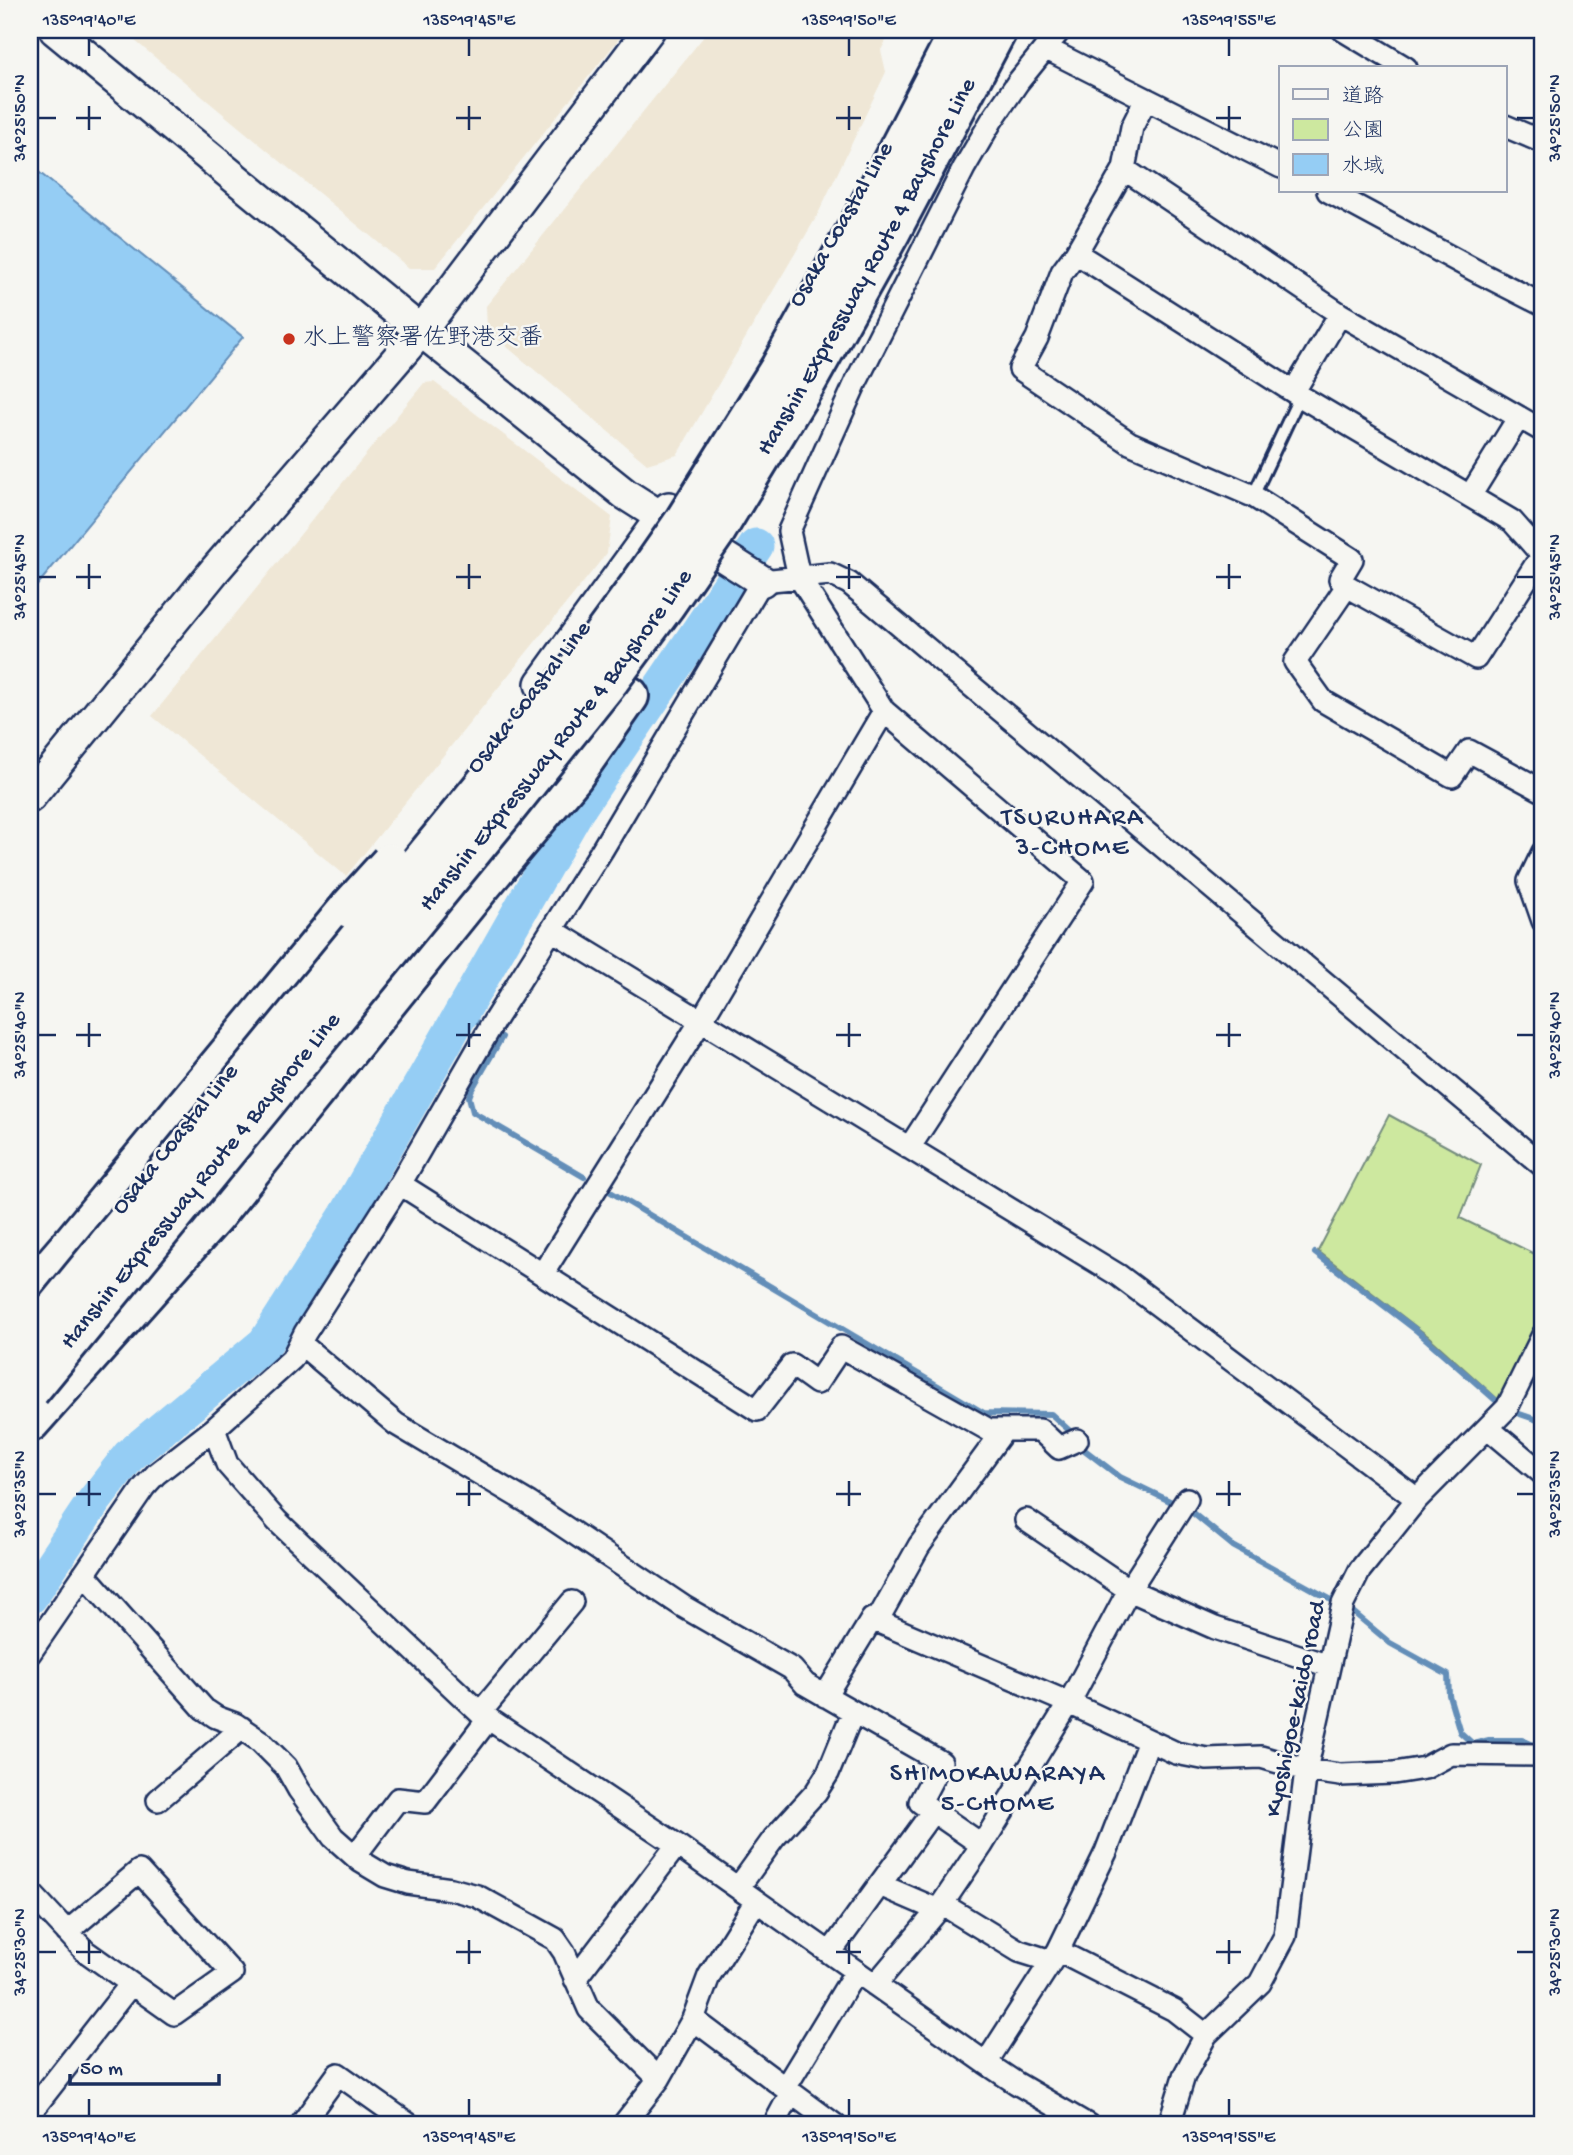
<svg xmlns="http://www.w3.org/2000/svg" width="1573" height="2155" font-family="'Gochi Hand','Klee One',sans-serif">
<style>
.built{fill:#efe7d6}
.green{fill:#cde89f;stroke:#748c7e;stroke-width:2}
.water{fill:#95cdf4;stroke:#648eb8;stroke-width:2}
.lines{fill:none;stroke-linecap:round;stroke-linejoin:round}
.stream{stroke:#648eb8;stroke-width:6}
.river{stroke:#95cdf4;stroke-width:35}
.lane-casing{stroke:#1b2f5e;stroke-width:16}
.street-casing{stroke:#1b2f5e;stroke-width:26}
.secondary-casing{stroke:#1b2f5e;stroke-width:35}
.primary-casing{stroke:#1b2f5e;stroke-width:38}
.highway-casing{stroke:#1b2f5e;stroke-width:44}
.lane{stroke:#f6f6f2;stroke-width:10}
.street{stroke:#f6f6f2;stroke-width:21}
.secondary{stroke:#f6f6f2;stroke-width:30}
.primary{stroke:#f6f6f2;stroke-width:33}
.highway{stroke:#f6f6f2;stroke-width:38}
.highway-bridge-casing{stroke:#1b2f5e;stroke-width:44;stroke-linecap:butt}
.highway-bridge{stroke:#f6f6f2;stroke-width:38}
.ticks{fill:none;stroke:#1b2f5e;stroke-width:2.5}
.poi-dot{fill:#c8321e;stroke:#f6f6f2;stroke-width:2.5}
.labels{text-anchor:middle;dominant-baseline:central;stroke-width:5;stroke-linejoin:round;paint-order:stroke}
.street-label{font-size:24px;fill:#1b2f5e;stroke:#f6f6f2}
.poi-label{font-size:24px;fill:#1b2f5e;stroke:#f6f6f2;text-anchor:start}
.neighbourhood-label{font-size:26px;letter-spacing:2px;fill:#1b2f5e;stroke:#f6f6f2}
.neatline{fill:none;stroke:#1b2f5e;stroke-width:2.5}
.ticks-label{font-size:18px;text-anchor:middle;fill:#1b2f5e}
</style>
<rect width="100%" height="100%" fill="#f6f6f2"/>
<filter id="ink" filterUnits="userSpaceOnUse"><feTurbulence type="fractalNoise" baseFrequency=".0143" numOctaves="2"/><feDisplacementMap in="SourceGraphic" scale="14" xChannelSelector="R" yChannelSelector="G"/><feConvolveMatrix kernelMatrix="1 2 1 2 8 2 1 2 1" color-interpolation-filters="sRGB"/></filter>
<g filter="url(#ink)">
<path class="built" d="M122,30H626L435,268H409Z
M709,30H892L881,50L886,72L817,216L677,455L647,464L487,330L486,306Z
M434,382L612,517L607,553L346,876L152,716L424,383Z"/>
<path class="green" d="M1389,1115L1481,1165L1460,1218L1543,1258V1310L1501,1402L1428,1336L1318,1251Z"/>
<path class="water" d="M30,165L243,337L30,594Z"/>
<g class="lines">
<path class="stream" d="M462,1013L482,1025
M502,1037L472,1089L469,1097L473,1112L584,1177
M609,1191L984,1413L1051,1414L1071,1432
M1315,1253L1416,1330L1501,1405
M1514,1412L1543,1422
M1082,1448L1120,1477L1178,1505
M1189,1510L1233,1546L1337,1603
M1353,1612L1390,1643L1448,1675L1449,1695L1460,1732L1473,1744L1489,1740H1522L1538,1747"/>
<path class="river" d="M30,1597L94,1501L129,1456L265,1343L346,1216L576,812L756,546"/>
<defs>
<path id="lane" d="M1253,496L1300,396"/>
<path id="street" d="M1343,30L1406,68
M1045,48L1281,167
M1146,99L1132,127L1124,169L1076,253L1062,272L1037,338L1020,369L1130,443L1253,496L1352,559L1340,579L1347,586L1295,662L1323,701L1452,776L1469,751L1543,791
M1505,126L1543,142
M1124,169L1340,314L1543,431
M1328,191L1480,273L1543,305
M1076,253L1300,396L1512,521L1542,555L1476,658L1347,586
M1294,391L1340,314
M1470,496L1519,417
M1543,852L1529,881L1543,921
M552,930L1118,1275L1417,1499
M909,1148L1083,881L884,711L799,577L789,531L856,382L964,168L992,120L1018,82L1060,30
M400,1184L757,1410L792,1365L817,1383L841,1347L989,1430H1040L1059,1448L1077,1440
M543,1273L701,1021L884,711
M300,1343L396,1424L529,1503L684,1607L792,1669L805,1684L941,1762L920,1802L982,1845
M1488,1428L1543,1474
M214,1429L227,1464L277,1521L480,1713L677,1845L986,2063L1016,2083L1088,2125
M1026,1520L1129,1590L1215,1628L1329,1666
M84,1574L204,1709L216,1717L235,1724L260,1741L286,1767L299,1790L333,1837L360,1861L385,1876L408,1883L451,1889L477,1896L555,1939L564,1952L589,2009L659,2079
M877,1621L919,1546L1004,1430
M30,1653L144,1487L156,1474L214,1429L292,1359L305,1333L400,1184L494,1021L602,850L762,581L830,574L849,583L1543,1166
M825,1696L872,1619L1069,1703L1176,1753L1207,1759L1261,1757L1306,1770L1340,1775L1394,1773L1425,1768L1451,1754L1543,1755
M480,1713L572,1602
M158,1800L242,1728
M355,1856L398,1799L425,1802L489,1718
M880,1885L938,1910
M738,1888L774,1838L816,1792L828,1773L853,1712
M30,1892L85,1951L174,2014L232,1973L139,1871L67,1932
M942,1904L1019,1951L1051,1961
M1058,1951L1174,2010L1206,2035
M830,1953L933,1811
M575,1979L677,1845
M875,1985L938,1910L982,1845L1069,1703L1129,1590L1187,1499
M693,2019L785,2088
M986,2063L1058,1951L1106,1852L1149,1741
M30,2113L131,1984
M301,2125L338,2074L410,2125
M623,2125L659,2079L693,2019L709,1976L756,1901
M774,2125L791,2093
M835,2125L785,2088L856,1971
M1169,2125L1184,2076L1206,2035L1260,1983L1285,1936L1306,1770L1343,1604L1360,1570L1417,1499L1507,1408L1543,1335"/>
<path id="secondary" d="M55,30L421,331L625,494L762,581
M30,797L215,570L421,331L649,30"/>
<path id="primary" d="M542,684L669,509"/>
<path id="highway" d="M30,1292L74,1241L349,908
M30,1422L215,1215L479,888L574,775L629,696"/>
</defs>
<use href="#lane" class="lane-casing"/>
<use href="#street" class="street-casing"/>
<use href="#secondary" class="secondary-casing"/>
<use href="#primary" class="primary-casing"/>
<use href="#highway" class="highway-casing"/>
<use href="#lane" class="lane"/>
<use href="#street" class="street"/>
<use href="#secondary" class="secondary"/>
<use href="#primary" class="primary"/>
<use href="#highway" class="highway"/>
<defs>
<g id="highway-bridge">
<path d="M349,908L390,863"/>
<path d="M30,1340L480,790L587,657L639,586L685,520L780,368L862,220L960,30"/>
<path id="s1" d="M30,1390L502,814L611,678L665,605L714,534L806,383L891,231L997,30"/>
</g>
</defs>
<use href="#highway-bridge" class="highway-bridge-casing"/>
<use href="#highway-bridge" class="highway-bridge"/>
</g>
</g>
<path class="ticks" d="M89,38V56M469,38V56M849,38V56M1229,38V56M89,106V130M469,106V130M849,106V130M1229,106V130M38,118H56M76,118H101M456,118H481M836,118H861M1216,118H1241M1517,118H1534M89,564V589M469,564V589M849,564V589M1229,564V589M38,577H56M76,577H101M456,577H481M836,577H861M1216,577H1241M1517,577H1534M89,1023V1047M469,1023V1047M849,1023V1047M1229,1023V1047M38,1035H56M76,1035H101M456,1035H481M836,1035H861M1216,1035H1241M1517,1035H1534M89,1481V1506M469,1481V1506M849,1481V1506M1229,1481V1506M38,1494H56M76,1494H101M456,1494H481M836,1494H861M1216,1494H1241M1517,1494H1534M89,1940V1964M469,1940V1964M849,1940V1964M1229,1940V1964M38,1952H56M76,1952H101M456,1952H481M836,1952H861M1216,1952H1241M1517,1952H1534M89,2099V2116M469,2099V2116M849,2099V2116M1229,2099V2116"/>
<circle class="poi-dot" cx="289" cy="339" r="7"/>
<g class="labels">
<g class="street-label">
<text transform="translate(842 225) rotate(-60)">Osaka Coastal Line</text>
<text stroke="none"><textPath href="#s1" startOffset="1404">Hanshin Expressway Route 4 Bayshore Line</textPath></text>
<text transform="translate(530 698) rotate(-52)">Osaka Coastal Line</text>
<text stroke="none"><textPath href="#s1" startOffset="836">Hanshin Expressway Route 4 Bayshore Line</textPath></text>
<text transform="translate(176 1140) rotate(-51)">Osaka Coastal Line</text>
<text stroke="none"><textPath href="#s1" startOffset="270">Hanshin Expressway Route 4 Bayshore Line</textPath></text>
<text transform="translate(1297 1709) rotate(-78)">Kyoshigoe-kaido road</text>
</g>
<g class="poi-label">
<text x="303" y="339">水上警察署佐野港交番</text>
</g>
<g class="neighbourhood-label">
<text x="1073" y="819">TSURUHARA<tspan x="1073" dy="30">3-CHOME</tspan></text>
<text x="998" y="1775">SHIMOKAWARAYA<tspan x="998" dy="30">5-CHOME</tspan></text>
</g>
</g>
<rect width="1573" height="2155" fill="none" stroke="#f6f6f2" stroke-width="77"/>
<rect x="1279" y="66" width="228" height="126" fill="#f6f6f2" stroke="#9ea6b7" stroke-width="2"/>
<rect x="1293" y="89" width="35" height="10" fill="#f6f6f2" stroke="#9ea6b7" stroke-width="2"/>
<text x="1342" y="102" font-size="21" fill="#1b2f5e">道路</text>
<rect x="1293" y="119" width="35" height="21" fill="#cde89f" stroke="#9ea6b7" stroke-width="2"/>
<text x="1342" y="136" font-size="21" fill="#1b2f5e">公園</text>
<rect x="1293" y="154" width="35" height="21" fill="#95cdf4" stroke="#9ea6b7" stroke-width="2"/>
<text x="1342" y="172" font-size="21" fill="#1b2f5e">水域</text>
<path d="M70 2074v10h149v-10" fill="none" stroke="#1b2f5e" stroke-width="3.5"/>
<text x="80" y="2074" font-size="21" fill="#1b2f5e" stroke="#f6f6f2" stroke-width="5" paint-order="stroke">50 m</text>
<rect x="38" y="38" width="1496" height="2078" class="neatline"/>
<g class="ticks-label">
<text x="89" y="25">135°19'40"E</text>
<text x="469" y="25">135°19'45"E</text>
<text x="849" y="25">135°19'50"E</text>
<text x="1229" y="25">135°19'55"E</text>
<text transform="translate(19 118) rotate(-90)" y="6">34°25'50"N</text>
<text transform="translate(1554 118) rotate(-90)" y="6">34°25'50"N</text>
<text transform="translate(19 577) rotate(-90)" y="6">34°25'45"N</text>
<text transform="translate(1554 577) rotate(-90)" y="6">34°25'45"N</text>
<text transform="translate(19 1035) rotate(-90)" y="6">34°25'40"N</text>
<text transform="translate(1554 1035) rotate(-90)" y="6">34°25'40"N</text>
<text transform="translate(19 1494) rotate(-90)" y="6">34°25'35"N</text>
<text transform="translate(1554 1494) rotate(-90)" y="6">34°25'35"N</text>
<text transform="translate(19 1952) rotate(-90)" y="6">34°25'30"N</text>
<text transform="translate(1554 1952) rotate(-90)" y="6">34°25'30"N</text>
<text x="89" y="2142">135°19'40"E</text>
<text x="469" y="2142">135°19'45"E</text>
<text x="849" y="2142">135°19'50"E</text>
<text x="1229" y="2142">135°19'55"E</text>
</g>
</svg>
